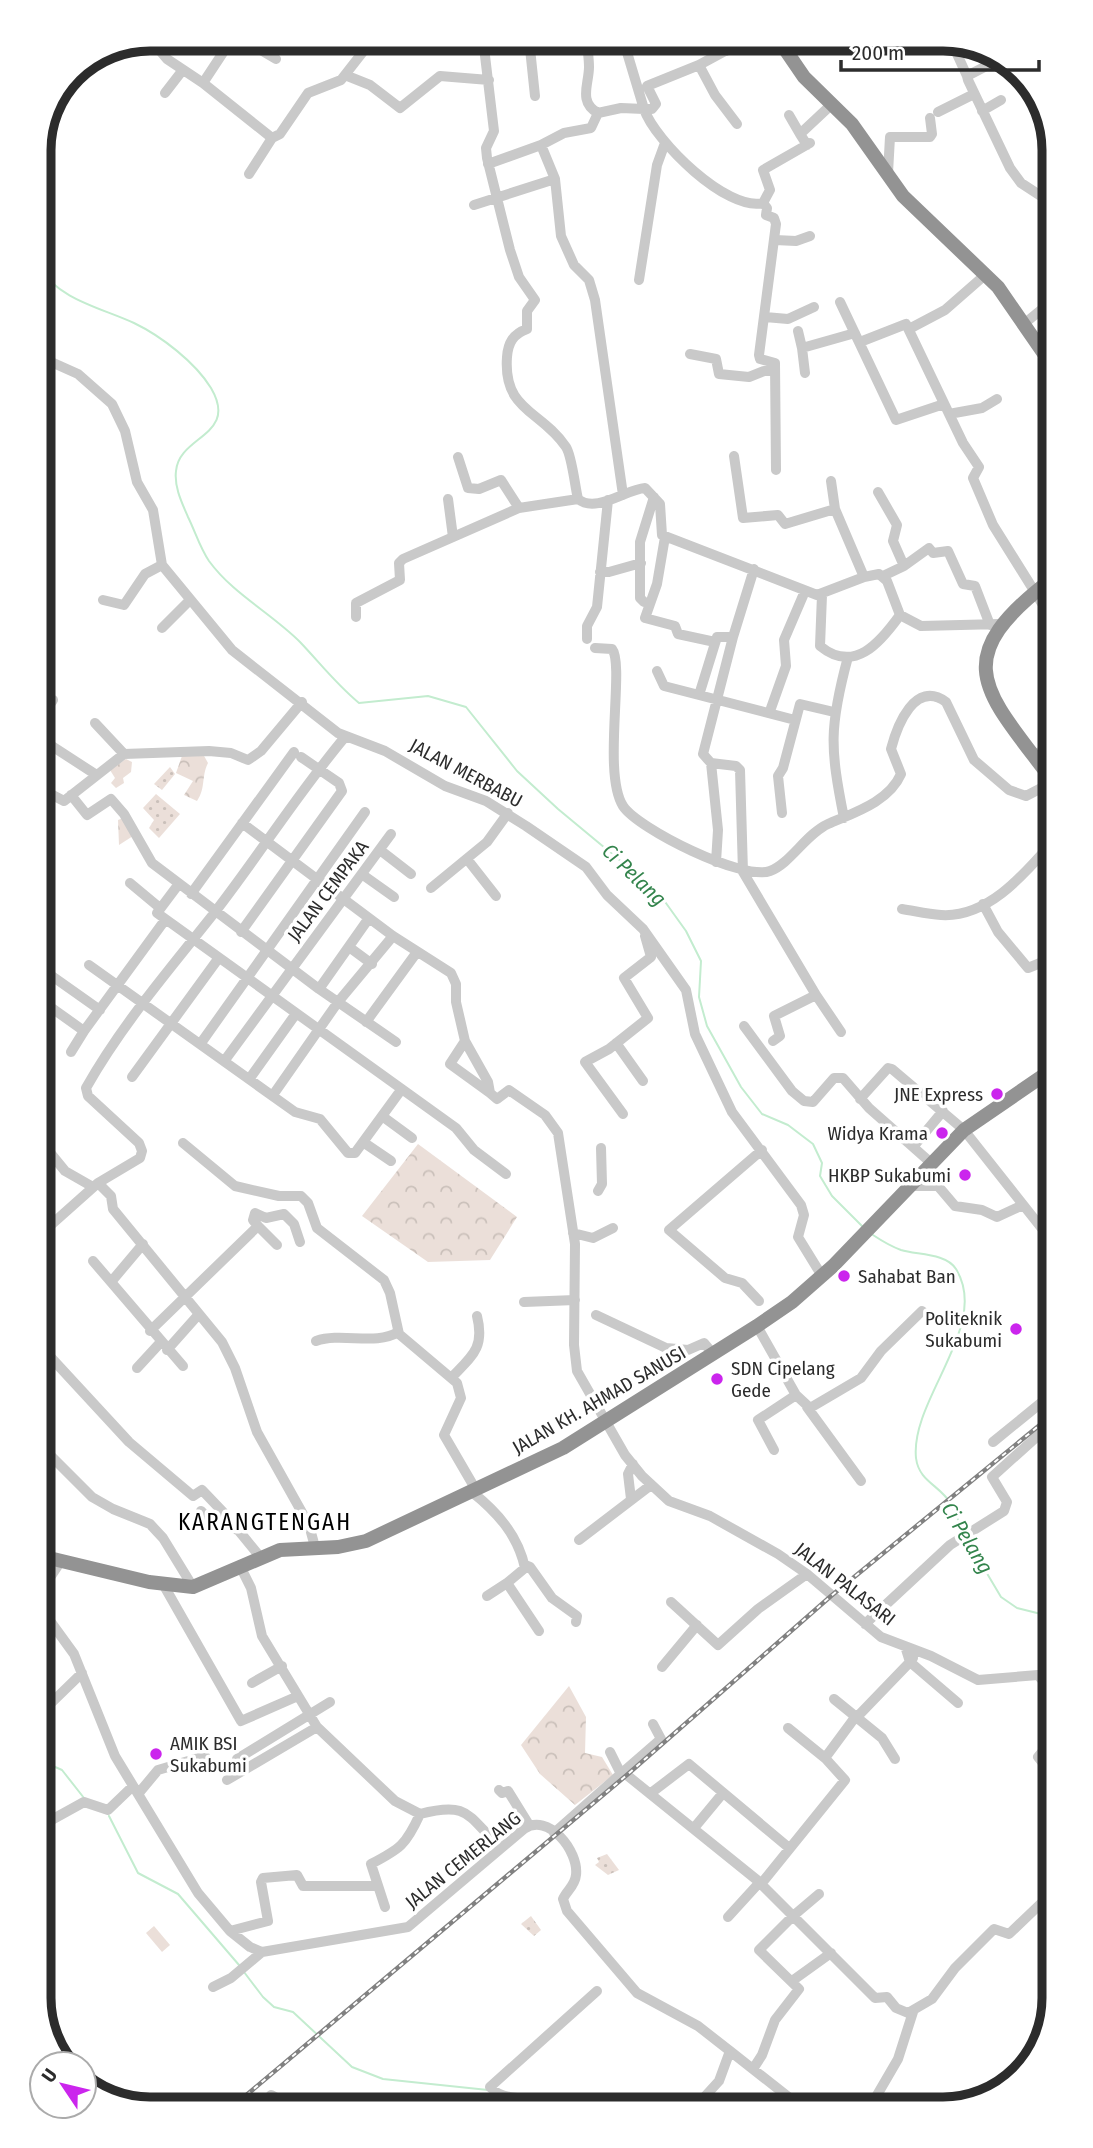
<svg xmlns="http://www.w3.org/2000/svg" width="1093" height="2148" font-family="'Fira Sans Condensed',sans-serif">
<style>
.grass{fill:url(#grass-dots)}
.forest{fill:url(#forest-crowns)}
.garden{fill:#ebdfd9}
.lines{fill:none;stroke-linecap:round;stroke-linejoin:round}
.stream{stroke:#c3eccf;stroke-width:2}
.minor{stroke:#c9c9c9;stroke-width:10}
.highway{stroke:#939393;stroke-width:14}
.rail-casing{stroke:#818181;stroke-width:4.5}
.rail{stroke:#fff;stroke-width:2;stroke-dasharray:5;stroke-linecap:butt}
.poi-dot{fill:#cb25ed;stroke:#fff;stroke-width:2.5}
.labels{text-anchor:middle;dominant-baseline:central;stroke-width:7;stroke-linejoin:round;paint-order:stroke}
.street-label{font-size:19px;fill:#2c2c2c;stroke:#fff}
.poi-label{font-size:19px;fill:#2c2c2c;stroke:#fff;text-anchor:end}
.water-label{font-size:21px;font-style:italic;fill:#33844c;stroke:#fff}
.quarter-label{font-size:23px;letter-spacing:2px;fill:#000;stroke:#fff}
.rim{fill:none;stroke:#2c2c2c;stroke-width:9}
</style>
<defs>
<pattern id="grass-dots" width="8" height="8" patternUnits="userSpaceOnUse" patternTransform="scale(1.75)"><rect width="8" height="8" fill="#ebdfd9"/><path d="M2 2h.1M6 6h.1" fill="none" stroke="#cac0ba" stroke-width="1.8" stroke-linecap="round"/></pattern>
<pattern id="forest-crowns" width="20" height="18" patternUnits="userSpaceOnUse" patternTransform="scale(1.75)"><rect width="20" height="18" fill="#ebdfd9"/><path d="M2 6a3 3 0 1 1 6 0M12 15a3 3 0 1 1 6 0" fill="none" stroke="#cac0ba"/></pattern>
</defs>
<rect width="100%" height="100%" fill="#fff"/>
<path class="grass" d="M170,767L175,774L162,790L154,784Z
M156,794L180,814L159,838L149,828L154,820L143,808Z
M607,1854L619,1870L608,1875L595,1865L599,1862L597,1858Z
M531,1916L541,1930L534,1936L521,1924Z"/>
<path class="forest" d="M203,754L208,763C201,777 206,788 197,801L184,795L193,781L176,773L182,756Z
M126,759L132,762L131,772L123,778L124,783L116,788L111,783L115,778L110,770Z
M123,818L133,836L119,845L118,820Z
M418,1144L517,1217L490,1260L428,1262L362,1216Z
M569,1686L586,1717L585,1753L602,1757L613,1775L575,1805L540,1774L521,1745Z"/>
<path class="garden" d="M154,1926L170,1945L162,1952L146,1933Z"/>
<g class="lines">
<path class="stream" d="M39,267C59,300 102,308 134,323C161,336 195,362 211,388C239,436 179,435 176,471C174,487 182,503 188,517C195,531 200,548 209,561C233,594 271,613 300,642C320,663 336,684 359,703L428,696L466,707L517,771L558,809L658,892L686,931L701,961L699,997L707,1026L741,1087L762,1114L788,1125L813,1144L822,1163L820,1176L832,1196L863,1227
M873,1235C882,1241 890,1246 901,1250C917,1255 946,1253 956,1269C991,1326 910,1399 916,1458C919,1482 940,1485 951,1504C956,1513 959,1524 964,1533
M966,1538L1001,1597L1017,1608L1053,1617
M46,1763L62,1770L84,1798
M109,1816L138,1873L178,1894L239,1965
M244,1972L263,1997L274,2007L293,2012L352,2067L383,2079L488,2090"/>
<path class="minor" d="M150,39L167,59L203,83L272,138L280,134L308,93L341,80L373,39
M242,39L276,59
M483,39L494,131L486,148L487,158L510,250L519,277L535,300L527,311V329C513,334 508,343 507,357C503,411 541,410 566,447C572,456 575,487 578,499C596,514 626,489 645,488L660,504L662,535L817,595L864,577L879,574L887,581L900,615L921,626L1000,624
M529,39L535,96
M587,39C587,48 589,57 589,67C589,84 578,102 598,113
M623,39L644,109H652L656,104L647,86L699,65
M692,39L726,51
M945,39L957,54L967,76
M997,56L996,61L967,76L968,80L1010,168L1021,183L1047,200
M345,75L370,85L400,108L440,76L489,80
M203,83L232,39
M165,93L182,71
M982,111L1001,100
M938,112L974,94
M598,113L621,108L644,109C655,141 727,212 763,203L770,190L763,170L810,143
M789,115L800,134
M737,124L715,95L699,65L747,39
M541,145L555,179L561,236L574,265L589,280L595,300L623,495
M807,145L800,134L831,105
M488,164L541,145L564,133L591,128L598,113
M888,173L890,137H930L932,134L930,118
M249,174L272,138
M763,203L767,208L766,215L774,218L776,224L759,355L760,359L775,363L776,470
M474,205L555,179
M775,240L796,241L810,236
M639,280L657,165L665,143
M840,302L896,420L944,404
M765,317L788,319L814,307
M1025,323L1047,305
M909,329L945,310L985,275
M798,331L802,348L855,333
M860,342L906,324L963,443L979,467L973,478L993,525L1048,613
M802,348L805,373
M690,354L716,359L719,374L749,377L764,371H775
M40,357L78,374L112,404L125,431L137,482L153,510L162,565L232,650L338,733L385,751L445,786L486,801L526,826L586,867L607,895L643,929L686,990L695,1034L732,1112L801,1205L804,1215L798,1237L822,1276
M949,414L982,408L997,399
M734,456L743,518L778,515L785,524L835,509L864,577
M458,457L468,488L479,489L501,480L519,508
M831,481L835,509
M878,492L897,525L893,541L904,566L883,576
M448,499L453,537
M665,537L657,584L645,618L675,626L678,634L715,642
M904,566L929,548L933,553L948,551L963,584L975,586L990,625
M754,569L733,637H717L699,695L795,720
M600,572H609L641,563
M822,595L820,646C854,674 880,643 900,615
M103,600L124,605L145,574L162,565
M644,602L640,598V542L654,497
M356,617V603L400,580L399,563L403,559L519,508L578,499
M162,628L189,601
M733,637L703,754L711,763L736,766L740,770L743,872L816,995L841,1032
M587,639V626L597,607L608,500
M595,648L612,649C625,665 602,773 623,806C638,829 743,881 770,871C790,864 806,834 828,824C853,813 889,802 901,774L891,749C897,726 915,679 946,702L974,760L1009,790L1026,796L1049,784
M657,671L664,686L699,695
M770,711L786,666L784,640L805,591
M41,718L53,700
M95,723L124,754
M41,739L95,774
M1034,757L1049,745
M711,763L718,830L716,862
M41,789L64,801L124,754L209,751L231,753L248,760L261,751L302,702
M71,795L87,815L111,799L124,814L152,863L319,989L396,1042
M782,813L778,776L783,768L800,704L834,712
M844,818C830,748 829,727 848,657
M242,823L393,936L451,973L456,984V1002L465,1041L488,1082L490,1093L497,1099L509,1090L545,1115L558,1133L575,1244L574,1345L577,1371L625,1455L642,1476L669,1501L710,1516L778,1554L807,1574L881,1637L931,1656L978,1680L1038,1675L1053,1693
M380,850L411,874
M467,859L496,896
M363,875L394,897
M130,883L160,908
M178,885L157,913L456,1128L474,1150L506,1174
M431,888L487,842L508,813
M191,894L294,752
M983,904L998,932L1028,968L1050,959
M902,909C915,911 928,914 941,915C986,918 1022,877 1049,846
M241,932L342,791L339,783L301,757
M349,947L372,964
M89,965L295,1112L320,1119L348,1153H355L401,1090
M42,969L100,1010
M319,989L369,918
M1049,990L1050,991
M42,1001L84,1031L165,920
M366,1022L417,952
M744,1026L792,1091L804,1101L813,1102L834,1078H843L869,1108L930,1162
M465,1041L450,1064L490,1093
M773,1041L780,1036L774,1016L816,995
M201,1043L365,812
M616,1043L643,1081
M71,1052L84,1031
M225,1060L391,834
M132,1077L218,959
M250,1078L295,1015
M273,1095L338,1002L393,936
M860,1099L888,1068L892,1069L964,1130L1051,1240
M623,1114L585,1062L609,1049L648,1018L624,978L651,957L645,936
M382,1116L412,1138
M363,1142L391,1161
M183,1143L235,1186L279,1196H301L308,1203L317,1228L384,1280L390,1293L399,1334L457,1383L461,1398L444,1435L476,1490
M43,1144L65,1171L93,1187
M913,1147L943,1111
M98,1183L111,1196L113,1209L222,1342L235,1368L257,1432L309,1525L315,1547
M908,1186H938L955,1206L982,1210L997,1217L1023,1205
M598,1191L602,1184L601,1148
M258,1226L253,1220L255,1213L266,1218L284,1214L294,1224L300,1242
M43,1232L98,1183L140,1158L142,1151L139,1143L88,1096L86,1088C122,1024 170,969 215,912C260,854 298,793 345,737
M573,1233L593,1238L613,1228
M93,1261L183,1366
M111,1282L143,1244
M759,1301L742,1283L725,1278L669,1230L762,1150
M524,1302L575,1300
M596,1315L666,1348L688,1350L704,1343L714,1355
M757,1326L796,1395L810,1408L861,1378L881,1351L922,1311
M150,1331L258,1226L277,1245
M316,1341C342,1332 376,1346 398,1332
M44,1350L129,1442L193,1496L202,1490L223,1512L218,1519
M167,1350L199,1314
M137,1368L160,1343
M451,1378C472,1356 485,1348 477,1316
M807,1407L861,1481
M993,1442L1052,1394
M44,1449L92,1497L113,1509L150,1524L163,1538L193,1587
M774,1450L758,1420L796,1395
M472,1492C497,1512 518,1535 525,1568L507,1583L539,1631
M631,1499L628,1474L633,1464
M201,1511L213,1524L218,1519L239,1531L261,1558
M579,1540L651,1485
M525,1565L530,1567L552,1598L577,1616L576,1622
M241,1568L251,1588L262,1636L317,1727L395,1801L420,1814C470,1801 467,1816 501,1848
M163,1584L241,1721L298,1696
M45,1585L61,1561
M487,1596L507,1583
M671,1602L718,1645L758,1609L807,1574
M45,1614L74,1654L115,1756L198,1893L230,1931L250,1947L262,1952L408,1927L524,1829C548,1812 579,1851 576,1875C575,1886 567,1890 563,1899L567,1911L637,1993L698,2026L730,2051L719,2081L698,2104
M865,1624L950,1545L1004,1511L1007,1502L992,1477L1052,1423
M913,1658L910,1662L958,1703
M662,1667L697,1625
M252,1683L282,1666
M834,1699L882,1738L895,1759
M45,1709L82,1673
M857,1717L910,1662L905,1646
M610,1752L621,1774
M825,1758L856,1716
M237,1759L330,1702
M623,1772L661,1739L653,1724
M227,1780L317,1727
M499,1790L502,1793L508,1791L529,1825
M651,1793L689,1764L788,1847
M138,1794L158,1770L205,1756
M1051,1799L1043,1775L1046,1767L1038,1757L1053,1739
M46,1823L84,1802L108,1810L133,1786
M694,1828L723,1793
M554,1833L623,1772L757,1880L793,1916L759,1950L799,1989L775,2020L762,2055L753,2069
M46,1861L48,1863
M761,1884L845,1780L825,1758L788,1728
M819,1894L793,1916L875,1998L887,1997L896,2008L908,2013L932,1999L955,1968L994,1929L1009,1934L1054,1891
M385,1907L371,1864C400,1849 406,1845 420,1814
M728,1917L759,1883
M230,1931L268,1921L261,1882L263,1878L297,1875L303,1886H378
M792,1981L831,1953
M213,1987L231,1978L262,1952
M730,2051L796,2103
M271,2095L295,2108
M873,2102L898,2059L913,2012
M574,2105C551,2091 509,2108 490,2087L597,1991"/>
<path class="highway" d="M778,39L804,77L852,124L903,196L998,287L1047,358
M1048,582C947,660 985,691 1049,776
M45,1557L149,1582L193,1587L280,1550L338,1547L366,1541L563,1448L757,1326L792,1302L833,1266L964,1130L1050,1071"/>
<defs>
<path id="rail" d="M231,2108L628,1774L831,1596L1052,1415"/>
</defs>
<use href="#rail" class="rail-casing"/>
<use href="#rail" class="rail"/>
</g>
<g class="poi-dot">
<circle cx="997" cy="1094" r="7"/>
<circle cx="942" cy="1133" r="7"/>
<circle cx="965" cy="1175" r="7"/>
<circle cx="844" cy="1276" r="7"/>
<circle cx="1016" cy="1329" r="7"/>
<circle cx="717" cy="1379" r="7"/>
<circle cx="156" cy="1754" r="7"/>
</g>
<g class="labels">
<g class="street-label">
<text transform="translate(466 773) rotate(28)">JALAN MERBABU</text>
<text transform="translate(328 891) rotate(-53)">JALAN CEMPAKA</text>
<text transform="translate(599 1400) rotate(-30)">JALAN KH. AHMAD SANUSI</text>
<text transform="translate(845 1584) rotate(38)">JALAN PALASARI</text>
<text transform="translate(463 1860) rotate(-39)">JALAN CEMERLANG</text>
</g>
<g class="poi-label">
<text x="983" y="1094">JNE Express</text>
<text x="928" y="1133">Widya Krama</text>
<text x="951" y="1175">HKBP Sukabumi</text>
<text x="858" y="1276" text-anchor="start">Sahabat Ban</text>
<text x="1002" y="1318">Politeknik<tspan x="1002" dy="22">Sukabumi</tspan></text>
<text x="731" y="1368" text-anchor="start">SDN Cipelang<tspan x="731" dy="22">Gede</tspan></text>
<text x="170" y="1743" text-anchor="start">AMIK BSI<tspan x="170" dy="22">Sukabumi</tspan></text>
</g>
<g class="water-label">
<text transform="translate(634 875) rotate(44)">Ci Pelang</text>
<text transform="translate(967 1538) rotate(59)">Ci Pelang</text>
</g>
<g class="quarter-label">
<text x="265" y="1522">KARANGTENGAH</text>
</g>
</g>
<path d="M0 0H1093V2148H0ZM150 51H943A99 99 0 0 1 1042 150V1998A99 99 0 0 1 943 2097H150A99 99 0 0 1 51 1998V150A99 99 0 0 1 150 51Z" fill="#fff" fill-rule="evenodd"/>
<path class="rim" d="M150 51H943A99 99 0 0 1 1042 150V1998A99 99 0 0 1 943 2097H150A99 99 0 0 1 51 1998V150A99 99 0 0 1 150 51Z"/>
<g transform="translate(63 2085) rotate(305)"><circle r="33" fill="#ffffff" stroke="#ababab" stroke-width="2"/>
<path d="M0-5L12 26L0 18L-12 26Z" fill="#cb25ed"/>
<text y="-10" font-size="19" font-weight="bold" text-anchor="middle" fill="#2c2c2c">U</text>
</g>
<path d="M841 60v10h198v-10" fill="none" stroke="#2c2c2c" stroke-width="3.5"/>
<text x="852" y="60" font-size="21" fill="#2c2c2c" stroke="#ffffff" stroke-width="5" paint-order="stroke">200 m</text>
</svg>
